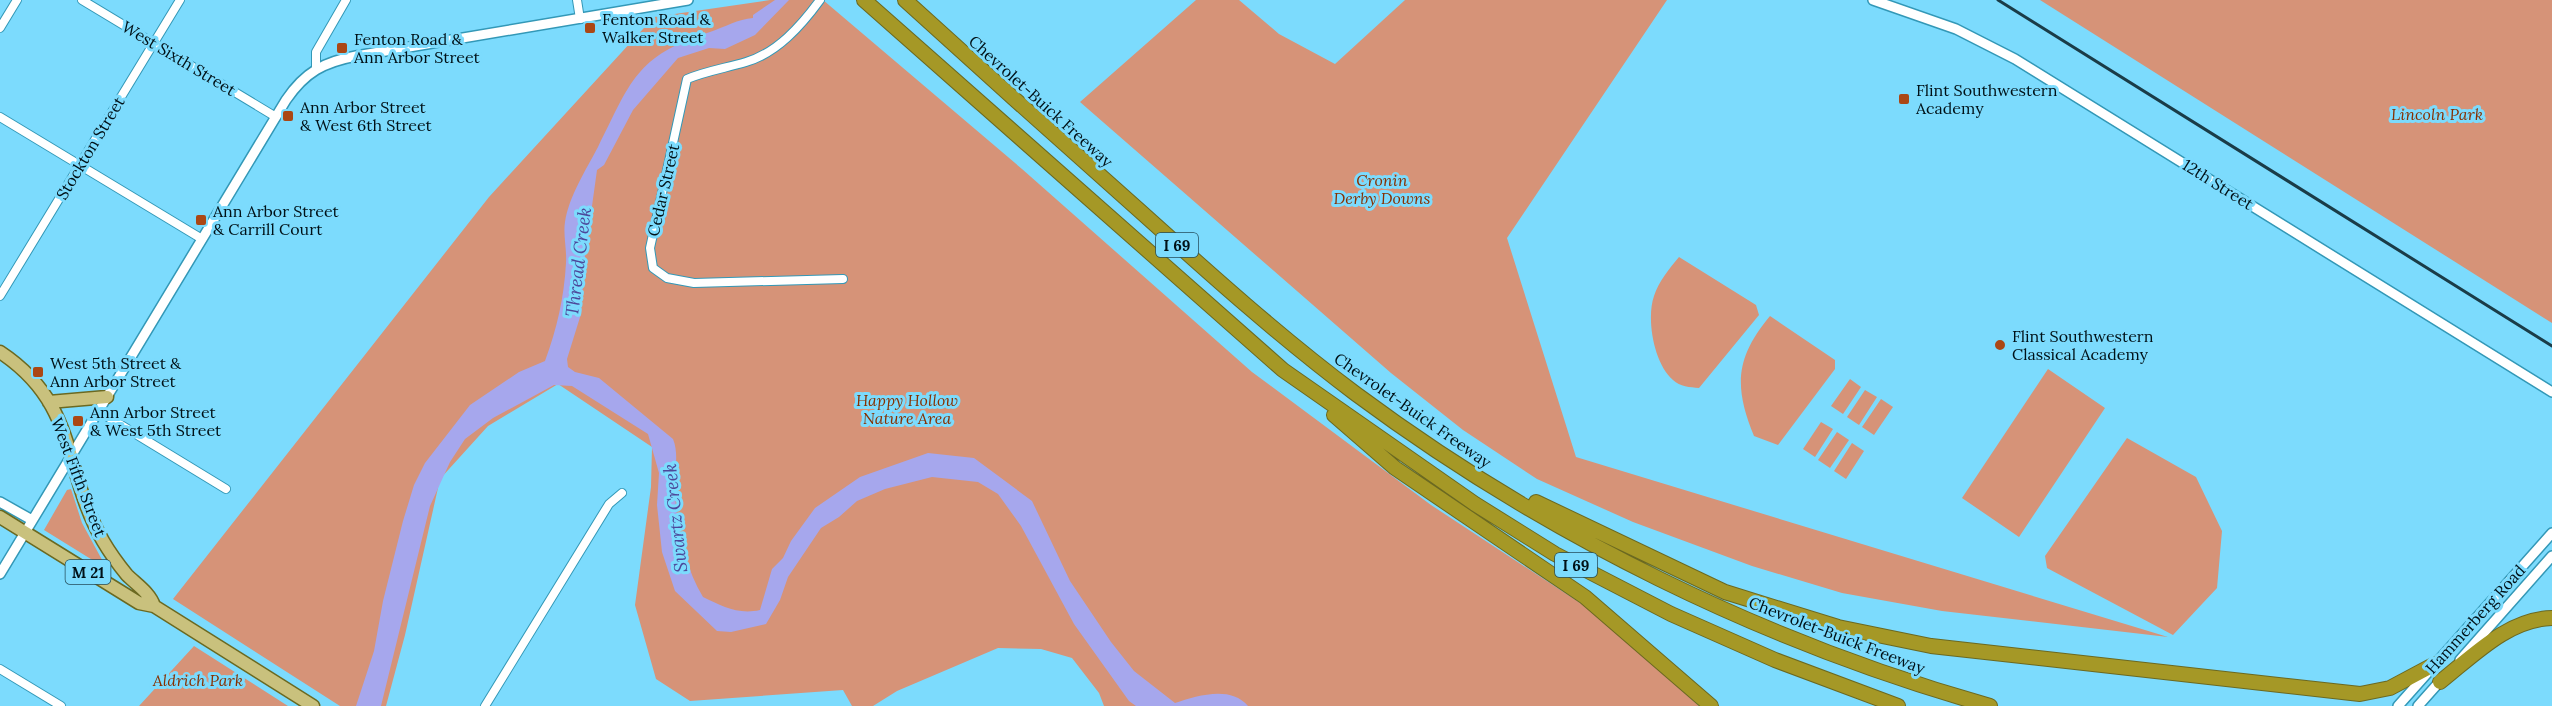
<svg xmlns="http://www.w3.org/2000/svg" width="2552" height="706" font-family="Lora,serif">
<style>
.green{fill:#d69378}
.water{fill:#a6a7ed}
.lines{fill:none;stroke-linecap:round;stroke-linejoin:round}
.minor-casing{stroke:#3398b7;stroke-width:10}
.tertiary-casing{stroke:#3398b7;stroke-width:12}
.primary-casing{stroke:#6b6921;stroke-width:15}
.motorway-casing{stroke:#6b6921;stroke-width:16}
.minor{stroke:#fff;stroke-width:8}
.tertiary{stroke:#fff;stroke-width:9}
.primary{stroke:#c9c17d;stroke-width:12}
.motorway{stroke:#a59826;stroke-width:14}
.rail{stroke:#1a3c48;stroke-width:3}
.poi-dot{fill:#ab4714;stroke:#7cdbfd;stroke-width:2}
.labels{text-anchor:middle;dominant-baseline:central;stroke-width:6;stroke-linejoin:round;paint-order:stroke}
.shield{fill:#7cdbfd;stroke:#254e5c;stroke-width:1.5}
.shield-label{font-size:15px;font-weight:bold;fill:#001117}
.poi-label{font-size:16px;fill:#001117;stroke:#7cdbfd;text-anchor:start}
.street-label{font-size:16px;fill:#001117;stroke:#7cdbfd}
.park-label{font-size:16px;font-style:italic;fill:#873000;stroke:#7cdbfd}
.water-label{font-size:18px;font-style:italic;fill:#4d489a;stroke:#7cdbfd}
</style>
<rect width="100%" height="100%" fill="#7cdbfd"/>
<path class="green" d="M770,0H823L1022,169L1252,372L1431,505L1597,614L1699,706H1104L1099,693L1072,658L1041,649L998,648L897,691L873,706H852L843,690L690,701L656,679L635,605L651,487L652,447L558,384L488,426L440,479L405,635L386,706H340L173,599L489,197L654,17Z
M1196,0H1239L1279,34L1335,64L1405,0H1667L1507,238L1576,457L2168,637L1942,611L1842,593L1752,566L1633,522L1537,479L1463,430L1391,373L1080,102Z
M2040,0H2552V323Z
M1679,257L1756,305L1759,315L1699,388C1690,387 1680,387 1673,380C1654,364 1646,319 1654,296C1659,281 1669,269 1679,257Z
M1770,316L1835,360V369L1778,445L1754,436C1734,387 1735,358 1770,316Z
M2048,369L2105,408L2019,537L1962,498Z
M1850,379L1861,387L1843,414L1831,406Z
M1865,390L1877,397L1859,425L1847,417Z
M1881,399L1893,407L1874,435L1862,427Z
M1821,422L1833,429L1815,457L1803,449Z
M1837,432L1849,440L1830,468L1818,460Z
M2127,438L2196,477L2222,531L2217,588L2173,635L2047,568L2045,556Z
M1852,443L1864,451L1846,479L1834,471Z
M71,489L82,523L107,569L44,530L67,490Z
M194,646L288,706H139Z"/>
<path class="water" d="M775,0H789L755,35L725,49L709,48L678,58L633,110L604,165L597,170L584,264L581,314L567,359L568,367L575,372L599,378L673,439C680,456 673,476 675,494C677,529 685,567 703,597C722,606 738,615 760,610L772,569L783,558L791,541L815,508L860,477L928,453L974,458L1032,501L1070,581L1111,642L1134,671L1175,703C1197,696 1230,685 1248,706H1136L1129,701L1074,624L1021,526L998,494L978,482L932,477L885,489L857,501L839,517L821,528L788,577L780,600L766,624L731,632L717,631L675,591L662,552L657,505L659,473L648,434L572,386L554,385L493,418L465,439L450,462L430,506L381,706H356L374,651L383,601L403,521L414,485L425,463L470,405L519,372L545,361C557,328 564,298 566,263C567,250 563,235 565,222C569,196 586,170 598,147C631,82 635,56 710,32C725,27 738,19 753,18V15Z"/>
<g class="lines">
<defs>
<path id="minor" d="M82,0L276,117
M577,0L580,19
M820,0C801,26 777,53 746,62C726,68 706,71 687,79L650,248L653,268L667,278L694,283L843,279
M0,28L17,0
M316,67V52L346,0
M0,117L202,239
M0,296L180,0
M98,411L226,489
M0,669L61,706
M485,706L609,504L622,493"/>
<path id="tertiary" d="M1873,0L1956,29L2015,59L2552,392
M0,502L32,520
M0,574L286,100C305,72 324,62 356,56L688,0
M2460,660L2552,556
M2398,706L2552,533
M2418,706L2442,679"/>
<path id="primary" d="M0,352C80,405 62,471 103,541C110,553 118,564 127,575C136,584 150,593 154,606
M49,402L107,397
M0,517L139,603L154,606L313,706"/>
<path id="motorway" d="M864,0L1283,370L1475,504L1555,554L1671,614L1775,660L1898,706
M905,0C983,71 1061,141 1140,211C1210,274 1280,337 1356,394C1546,535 1763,642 1990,706
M1334,415L1395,468L1585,597L1711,706
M1536,502L1725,592L1838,627L1931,646L2360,694L2390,688L2435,664
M2440,682C2473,656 2508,619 2552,618"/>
</defs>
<use href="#minor" class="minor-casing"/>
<use href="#tertiary" class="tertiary-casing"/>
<use href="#primary" class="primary-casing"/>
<use href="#motorway" class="motorway-casing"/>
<use href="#minor" class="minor"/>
<use href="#tertiary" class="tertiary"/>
<use href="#primary" class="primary"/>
<use href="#motorway" class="motorway"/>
<path class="rail" d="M1998,0L2552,346"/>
</g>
<g class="poi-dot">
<rect x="584" y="22" width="12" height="12" rx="3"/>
<rect x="336" y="42" width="12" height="12" rx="3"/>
<rect x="1898" y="93" width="12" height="12" rx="3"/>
<rect x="282" y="110" width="12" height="12" rx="3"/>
<rect x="195" y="214" width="12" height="12" rx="3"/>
<circle cx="2000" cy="345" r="6"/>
<rect x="32" y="366" width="12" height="12" rx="3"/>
<rect x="72" y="415" width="12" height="12" rx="3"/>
</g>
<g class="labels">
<g class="shield">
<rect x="1156" y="233" width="42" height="24" rx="4.5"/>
<rect x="1555" y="553" width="42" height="24" rx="4.5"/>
<rect x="65.5" y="560" width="45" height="24" rx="4.5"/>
</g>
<g class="shield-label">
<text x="1177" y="245">I 69</text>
<text x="1576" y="565">I 69</text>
<text x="88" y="572">M 21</text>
</g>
<g class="poi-label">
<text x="602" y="19">Fenton Road &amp;<tspan x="602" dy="18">Walker Street</tspan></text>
<text x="354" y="39">Fenton Road &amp;<tspan x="354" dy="18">Ann Arbor Street</tspan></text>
<text x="1916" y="90">Flint Southwestern<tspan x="1916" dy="18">Academy</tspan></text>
<text x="300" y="107">Ann Arbor Street<tspan x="300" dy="18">&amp; West 6th Street</tspan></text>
<text x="213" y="211">Ann Arbor Street<tspan x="213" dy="18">&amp; Carrill Court</tspan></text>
<text x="2012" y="336">Flint Southwestern<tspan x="2012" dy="18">Classical Academy</tspan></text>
<text x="50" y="363">West 5th Street &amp;<tspan x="50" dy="18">Ann Arbor Street</tspan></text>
<text x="90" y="412">Ann Arbor Street<tspan x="90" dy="18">&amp; West 5th Street</tspan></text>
</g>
<g class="street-label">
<text transform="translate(179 58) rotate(31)">West Sixth Street</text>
<text transform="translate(1041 101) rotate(42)">Chevrolet-Buick Freeway</text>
<text transform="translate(90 148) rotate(-59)">Stockton Street</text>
<text transform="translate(2218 184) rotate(32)">12th Street</text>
<text transform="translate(663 190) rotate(-77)">Cedar Street</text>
<text transform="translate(1413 410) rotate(35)">Chevrolet-Buick Freeway</text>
<text transform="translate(79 477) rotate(69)">West Fifth Street</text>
<text transform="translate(2475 619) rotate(-48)">Hammerberg Road</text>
<text transform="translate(1837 635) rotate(21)">Chevrolet-Buick Freeway</text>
</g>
<g class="park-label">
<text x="2437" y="114">Lincoln Park</text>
<text x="1382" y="180">Cronin<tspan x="1382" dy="18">Derby Downs</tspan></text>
<text x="907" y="400">Happy Hollow<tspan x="907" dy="18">Nature Area</tspan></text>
<text x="198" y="680">Aldrich Park</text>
</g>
<g class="water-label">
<text transform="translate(578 262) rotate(-83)">Thread Creek</text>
<text transform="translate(675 518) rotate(-96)">Swartz Creek</text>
</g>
</g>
</svg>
